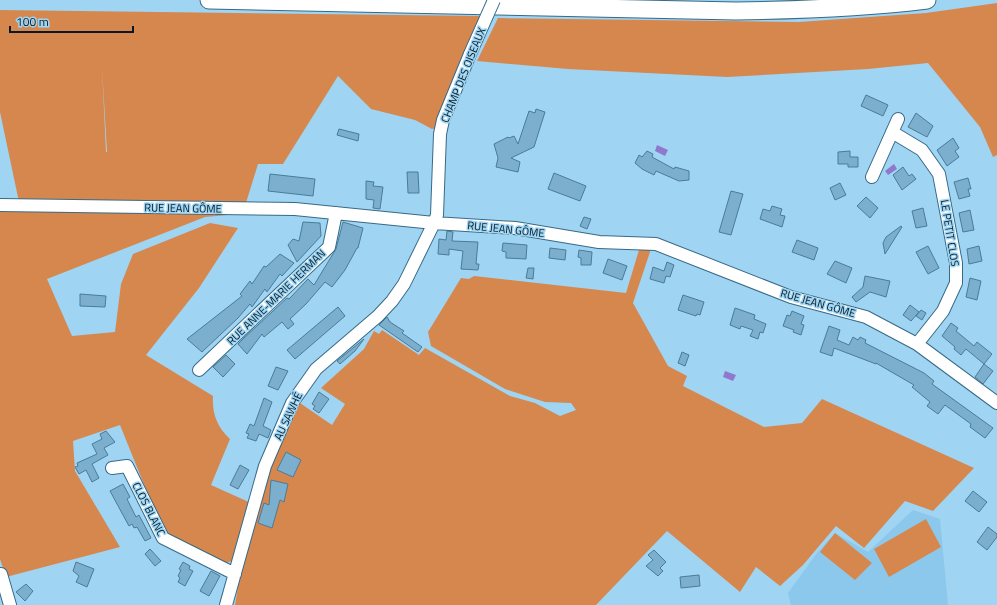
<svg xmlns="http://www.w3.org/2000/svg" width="997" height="605" font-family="'Titillium Web',sans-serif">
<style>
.built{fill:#8cc8eb}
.green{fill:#d6874e;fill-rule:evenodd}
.water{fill:#8f79cd}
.building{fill:#7bafcd;stroke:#4a7c98}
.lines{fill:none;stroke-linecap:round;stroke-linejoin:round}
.minor-casing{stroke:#386a86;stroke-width:14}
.highway-casing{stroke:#386a86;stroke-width:19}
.minor{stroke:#fff;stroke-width:12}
.highway{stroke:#fff;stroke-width:17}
.minor-bridge-casing{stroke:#386a86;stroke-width:14;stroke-linecap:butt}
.minor-bridge{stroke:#fff;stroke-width:12}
.labels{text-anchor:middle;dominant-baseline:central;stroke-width:3;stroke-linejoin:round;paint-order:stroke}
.street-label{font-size:11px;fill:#051a25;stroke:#9fd4f3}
</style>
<rect width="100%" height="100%" fill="#9fd4f3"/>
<path class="built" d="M913,510L940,519L948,605H791L788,593L817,553L835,533L868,552Z"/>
<path class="green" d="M997,3V155L993,157L980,127L928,63L868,69L727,77L568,69L477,61L498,18L799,22L926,13Z
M0,10L480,16L461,60L436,128L432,129L415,120L371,109L338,76L283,164H258L245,206L19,202L0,112ZM102,67L107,152H106Z
M0,209L230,212L228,215L205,217L47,279L72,336L115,332L121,284L133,254L210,223L238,228L199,288L146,355L213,396C212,414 217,427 230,439L211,485L251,503L234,560L224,564L164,534L120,425L73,441L75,471L120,547L6,577L0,559Z
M651,249L633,303L668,366L687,376L683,386L764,427L802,423L822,399L974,468L933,511L905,501L864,548L836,526L803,565L780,586L756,567L740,592L667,531L596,605H235L242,563L266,469L297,401L332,425L345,404L321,388L364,349L374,331L379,334L382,330L419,355L425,348L510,396L535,403L560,416L576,410L571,403L545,402L505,389L431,346L428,332L461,278L469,279L474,276L626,293L639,250Z
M926,519L941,547L889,577L874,549Z
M835,533L872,563L855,580L820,552Z"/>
<path class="water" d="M657,145L668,150L665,156L655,151Z
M894,164L897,169L888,175L885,171Z
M725,371L736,375L733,381L723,377Z"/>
<path class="building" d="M866,95L888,105L883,116L861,106Z
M536,109L545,112L534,147L511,158L520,162L518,172L496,167L498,158L494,144L508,137L509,138L514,136L518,144L529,111L535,113Z
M916,113L933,126L927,137L908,127Z
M339,129L359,134L358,141L337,135Z
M953,138L959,148L955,151L959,157L947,166L937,150Z
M647,151L653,154L652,157L674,169L675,167L689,171V180L679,181L656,171L654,175L642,169L635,163L639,155L642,157Z
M850,151V157H858V167H848V164H838V152Z
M903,167L909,176L912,174L916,179L902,190L893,175Z
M407,172H418L419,193H408Z
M554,173L586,186L580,201L548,189Z
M270,174L315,179L313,196L268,191Z
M968,178L971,189H968L970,196L959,199L954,182Z
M366,181L374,182L373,186L383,187L380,209L373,208L374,200L366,199Z
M840,183L846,195L835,200L830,188Z
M731,191L743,194L731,235L719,232Z
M866,197L878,208L870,218L857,206Z
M772,206L782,209L780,215L785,216L782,227L760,219L763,209L770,211Z
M923,208L927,226L916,228L912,211Z
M970,210L974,230L963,232L959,213Z
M584,217L591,219L587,229L580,226Z
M303,222L320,223L321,236L297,262L288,245L293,239L299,241Z
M343,222L363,228L358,248H357L345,270L332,287L325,282L306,304L290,319L294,324L288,329L282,322L264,337L262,334L247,354L238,344L243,339L287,298L289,299L308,279L314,285L336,249Z
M901,226L902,227L885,254L883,243L886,237Z
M447,231L453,232L452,241L478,242L476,264H479L478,270L461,269L463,251L449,249V255L438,254L439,239L446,240Z
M797,240L818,248L814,260L792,252Z
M503,243L527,245L526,259L506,258V252L502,251Z
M928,246L939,268L928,274L916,252Z
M979,246L982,261L969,264L967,249Z
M550,248L566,250L565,260L549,258Z
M579,250L592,252L591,265H581V258L578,257Z
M280,254L294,263L282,276L280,274L267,292L265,289L252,307L250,304L238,318L202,352L187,339L242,296L240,294L250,281L252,284L264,266L266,267Z
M608,259L627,266L622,280L603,273Z
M835,261L852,268L846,283L827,274Z
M667,262L674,265L670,277L666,276L664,283L650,279L653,267L664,271Z
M528,268H534L533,279L526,278Z
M865,276L890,281L886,297L870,292L856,302L852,297L863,287Z
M970,278L981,281L977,300L966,297Z
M80,294L106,296L105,307L80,306Z
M683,295L704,302L700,315L697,314L696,316L678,310Z
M910,305L919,312L911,321L903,315Z
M338,307L345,316L295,359L287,350Z
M735,308L755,315L754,319L766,324L763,333L760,332L758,339L750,336L753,330L741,326L740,329L730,325Z
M921,310L926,313L922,320L916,316Z
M792,311L804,316L801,324L804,325L801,335L793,332L794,330L783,326L787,315L790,316Z
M387,317L390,322L404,331L402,333L422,347L418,352L379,325Z
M951,323L958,328L956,331L974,346L977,342L992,354L984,364L966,349L961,355L954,349L955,347L942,336Z
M829,326L840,330L837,340L849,345L853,337L858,340L860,337L866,340L865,343L924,373L934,381L932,384L993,428L985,438L970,427L971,424L945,405L938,414L927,406L930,402L912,387L914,385L876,363V364L834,348L832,356L820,352Z
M364,339L355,351L340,364L337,361Z
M682,352L689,355L685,366L678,363Z
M226,355L235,364L223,377L213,367Z
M984,364L993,371L983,384L975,377Z
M276,367L288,371L278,390L268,386Z
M319,392L329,399L319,413L313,409L315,406L312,404Z
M264,398L272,402L263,426L271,430L268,438L259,434L256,441L247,438L249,434L246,433L250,424L254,426Z
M106,431L115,442L104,448L108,455L92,464L99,478L92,482L86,470L79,474L75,467L78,466L77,463L97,454L92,444L102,439L100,434Z
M286,452L301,460L293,477L277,470Z
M240,465L249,470L238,489L230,485Z
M271,480L288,484L284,502L280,500L272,528L258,523L264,503L269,505Z
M123,484L130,497L127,499L136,517L139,515L151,538L145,541L137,527L134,528L132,524L129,526L110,491Z
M973,491L987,502L979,512L965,501Z
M988,527L997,534V537L987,550L977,542Z
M150,549L161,561L155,566L145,554Z
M654,550L666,562L660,568L663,571L658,576L646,566L653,560L648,555Z
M76,562L94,569L87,587L76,582L79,576L73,571Z
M183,562L190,566L189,569L193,571L185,586L178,582L180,578L178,576L181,570L179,569Z
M211,571L220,576L209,596L200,591Z
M699,575L700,586L681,588L680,577Z
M26,584L33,591L25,601L16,592Z"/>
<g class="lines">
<defs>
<path id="minor" d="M892,132L922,150L939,174L956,263V283L943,311L917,344
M872,177L898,119
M0,205L295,209L434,223L515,228L599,242L656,244L791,297L866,317L917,344L997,403
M199,370L329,247L336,213
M112,468L127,466L163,538L235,574
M1,574L10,605
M226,605L265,466L292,403L316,369L378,316L392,301L404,284L434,223L437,215L440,134L443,120L470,54"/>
<path id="highway" d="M209,0L736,11C800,10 863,8 927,0"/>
</defs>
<use href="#minor" class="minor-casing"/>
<use href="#highway" class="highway-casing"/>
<use href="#minor" class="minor"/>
<use href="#highway" class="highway"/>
<defs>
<path id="minor-bridge" d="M470,54L494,0"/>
</defs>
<use href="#minor-bridge" class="minor-bridge-casing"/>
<use href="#minor-bridge" class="minor-bridge"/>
</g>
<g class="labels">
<g class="street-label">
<text transform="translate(463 75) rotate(-68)">CHAMP DES OISEAUX</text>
<text transform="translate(183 208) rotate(1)">RUE JEAN GÔME</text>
<text transform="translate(506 229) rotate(6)">RUE JEAN GÔME</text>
<text transform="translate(950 233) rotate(81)">LE PETIT CLOS</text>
<text transform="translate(276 297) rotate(-44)">RUE ANNE-MARIE HERMAN</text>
<text transform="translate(818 303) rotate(16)">RUE JEAN GÔME</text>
<text transform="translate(288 416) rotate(-65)">AU SAWHÉ</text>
<text transform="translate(149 509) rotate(63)">CLOS BLANC</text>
</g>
</g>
<path d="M10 26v6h123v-6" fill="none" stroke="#051a25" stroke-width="2"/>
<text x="16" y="26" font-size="12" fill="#051a25" stroke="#9fd4f3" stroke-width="3" paint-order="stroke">100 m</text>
</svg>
